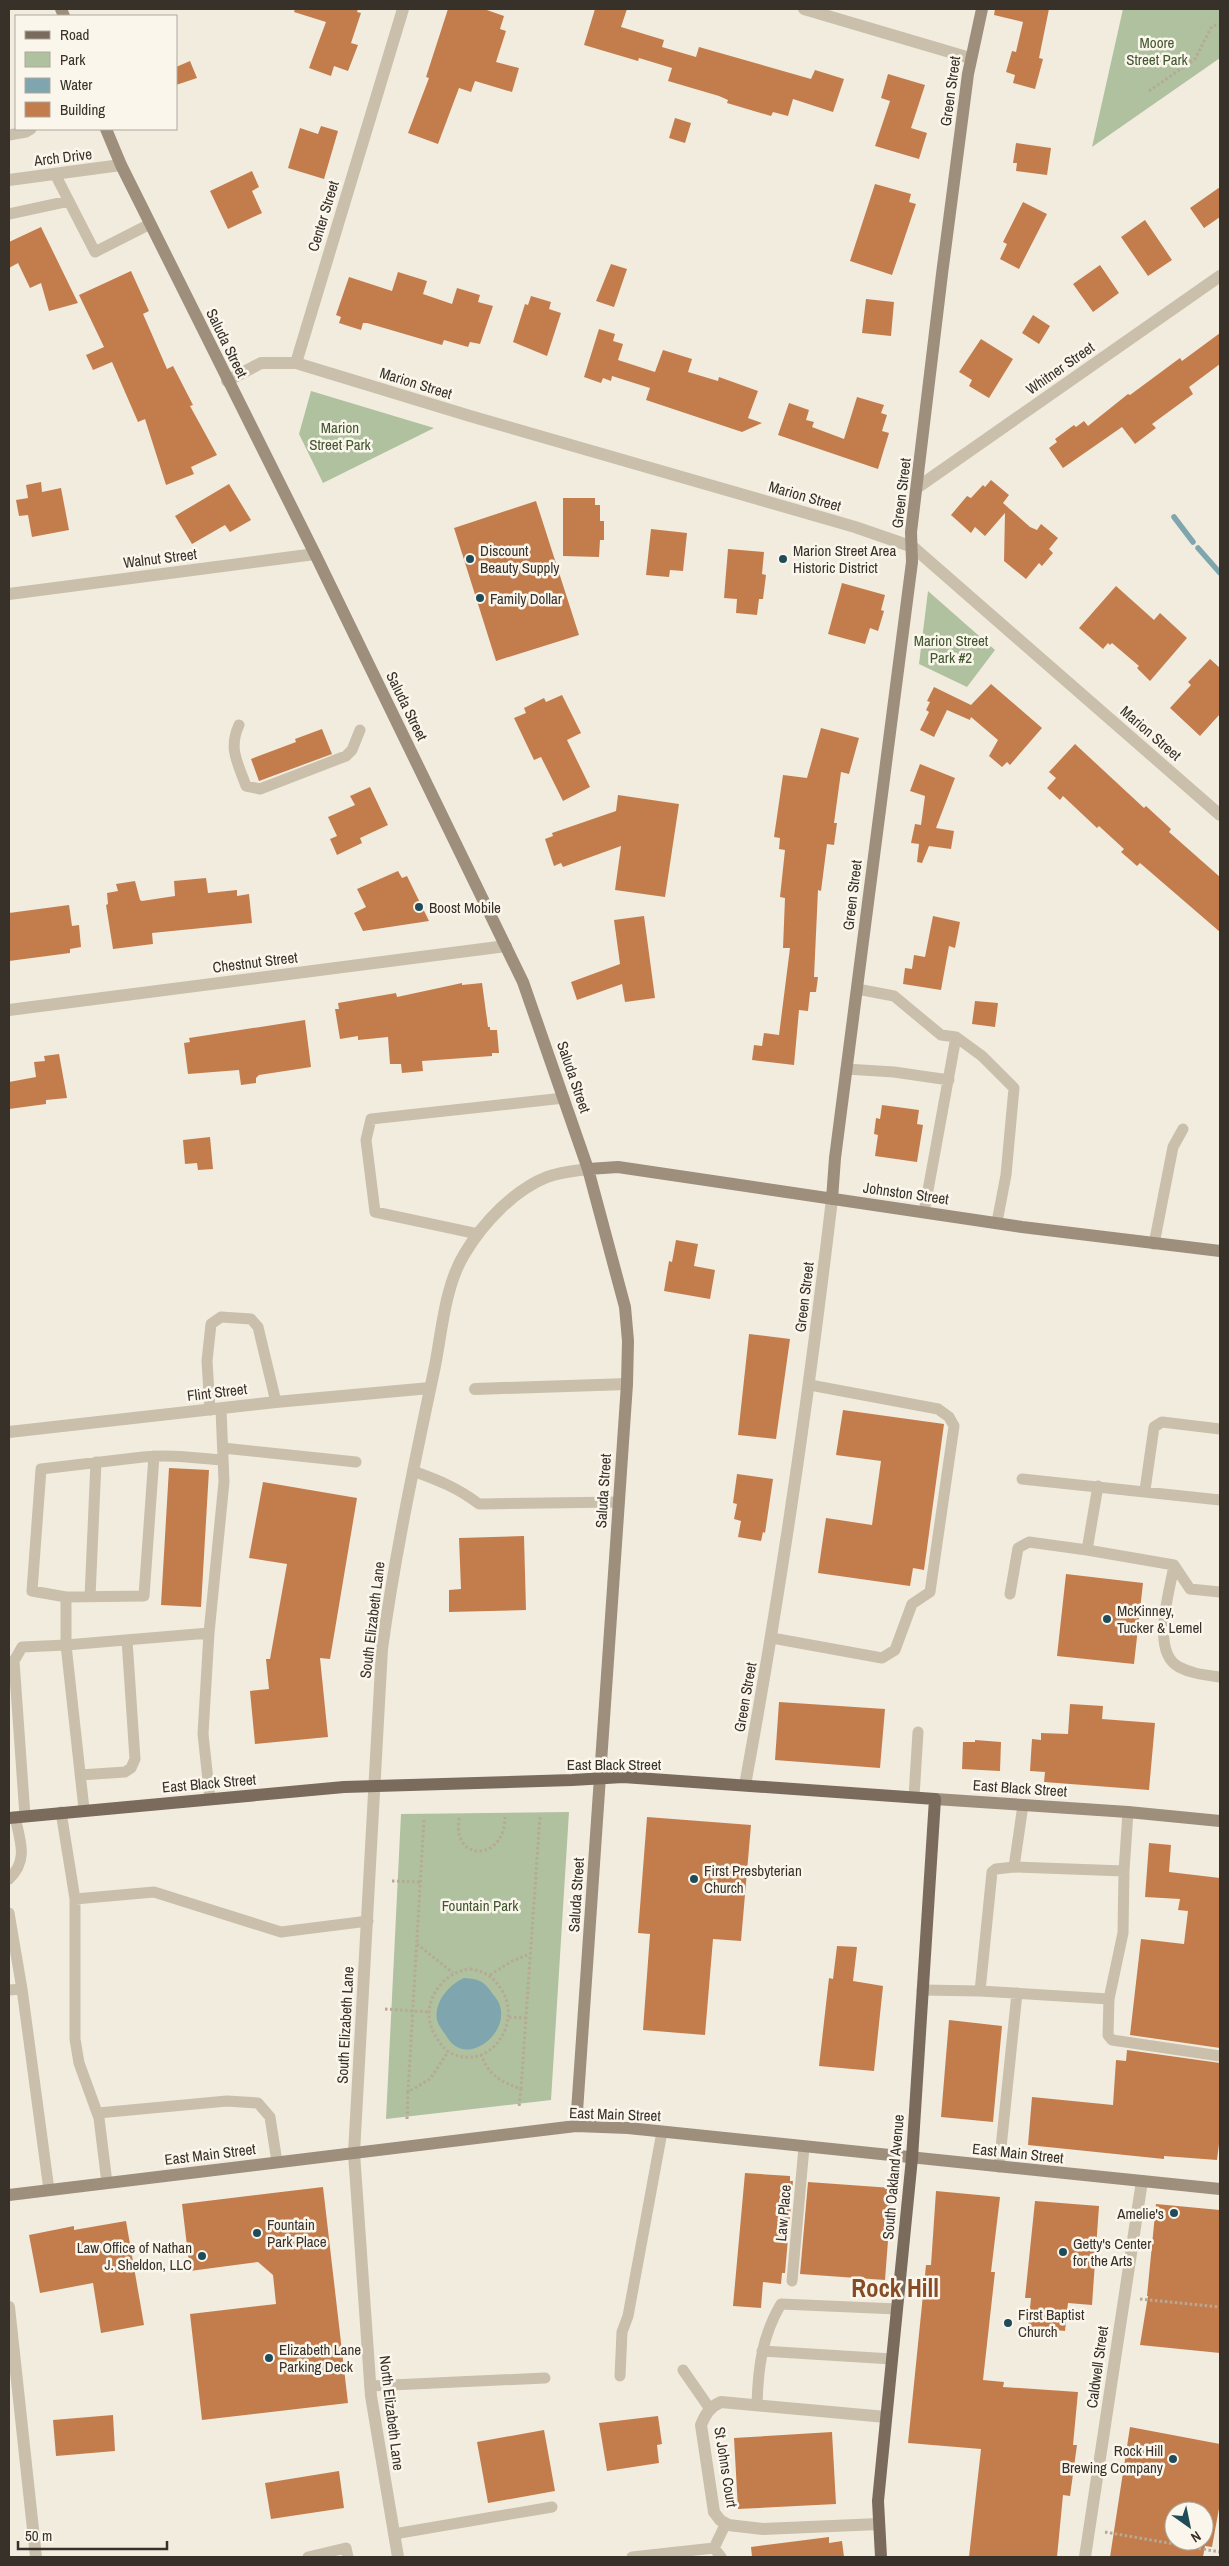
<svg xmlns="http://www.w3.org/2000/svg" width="1229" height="2566" font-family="'Archivo Narrow',sans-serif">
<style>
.green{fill:#b0c19f}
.water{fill:#7fa5af}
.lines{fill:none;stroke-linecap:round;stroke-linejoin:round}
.stream{stroke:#7fa5af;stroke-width:5.5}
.building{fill:#c37d4d;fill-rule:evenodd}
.path{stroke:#b6a995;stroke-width:3;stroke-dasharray:2.5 2.5;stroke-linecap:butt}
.lane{stroke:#cabfab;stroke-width:11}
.street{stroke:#cabfab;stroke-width:12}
.secondary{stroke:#9e8e7c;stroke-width:12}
.primary{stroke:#7a6b5c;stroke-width:12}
.poi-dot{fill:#204c59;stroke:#faf6ec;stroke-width:2}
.labels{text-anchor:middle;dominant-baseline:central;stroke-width:5;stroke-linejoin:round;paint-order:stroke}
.park-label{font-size:15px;fill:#41562e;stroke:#faf6ec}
.street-label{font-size:15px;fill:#38312a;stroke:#faf6ec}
.poi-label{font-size:15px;fill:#38312a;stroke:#faf6ec;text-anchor:start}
.town-label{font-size:25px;font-weight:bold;fill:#854c25;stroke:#faf6ec}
</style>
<rect width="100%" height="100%" fill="#f2ecdf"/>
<path class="green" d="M1123,9H1220V58L1092,147Z
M311,391L434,428L323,483L299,434Z
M928,591L995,650L967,687L919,664Z
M569,1812L551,2100L386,2119L401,1814Z"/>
<path class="water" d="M464,1978C479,1979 484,1981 492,1993C495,1997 499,2001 500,2006C509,2035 465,2068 447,2037C444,2032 439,2027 437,2020C434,2003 448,1985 464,1978Z"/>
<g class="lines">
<path class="stream" d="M1174,517L1193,542
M1198,548L1220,573"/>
</g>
<path class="building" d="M295,9H358L357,12L361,13L351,43L358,45L348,71L334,66L331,76L309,68L326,22L294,12Z
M448,9H484L504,16L500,29L506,31L496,62L519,68L512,92L475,81L471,92L459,88L438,144L408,133L429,78L426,77Z
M595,9H627L621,27L664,40L662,47L696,57L699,47L811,79L815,70L844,79L833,112L793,99L788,116L773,112L771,116L727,103L728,100L719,96L668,81L672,68L639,58L638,61L584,45Z
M995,9H1049L1039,58L1043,59L1035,89L1013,83L1015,75L1006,72L1012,51L1016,52L1023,22L994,15Z
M190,61L197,78L176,85V67Z
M888,74L925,85L911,128L927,133L919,159L875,146L890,101L881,98Z
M675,118L691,123L685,143L669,138Z
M321,126L338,131L324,179L288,168L300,128L318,134Z
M1016,143L1051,148L1047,175L1016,171L1017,163H1013Z
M252,171L259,187L252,191L262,213L228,229L210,191Z
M875,184L911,194L909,202L916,204L892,275L850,261Z
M1220,187V217L1204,228L1190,208Z
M1023,202L1047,214L1019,269L1000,259L1007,244L1003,242Z
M1145,220L1172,260L1148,276L1121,237Z
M41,227L78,303L49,311L41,283L30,288L18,263L9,268V242Z
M611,264L627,269L614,307L596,301Z
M1100,265L1119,293L1093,312L1073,284Z
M131,271L149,311L143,314L167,369L173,366L193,405L190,406L217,455L191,467L194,474L166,485L145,419L138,422L112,362L93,370L86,355L104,347L79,295Z
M398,272L427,281L423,294L452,304L457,288L480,295L478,302L493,306L480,344L470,342L468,347L444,340L442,345L367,323H363L361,330L339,323L341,317L336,315L349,277L392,291Z
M531,296L551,302L549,309L561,313L547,356L513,342L525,304L528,305Z
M866,299L894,302L891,336L862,333Z
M1033,315L1050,326L1039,344L1022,333Z
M599,329L615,334L613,341L623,344L618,360L655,372L663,350L692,359L688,372L718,381L719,377L758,391L748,418L762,423L742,432L646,400L650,388L612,376L611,381L603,378L601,383L584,377Z
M1220,333V364L1189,387L1193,394L1152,424L1156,428L1135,444L1122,427L1063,468L1049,448L1057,442L1055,439L1074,425L1076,427L1084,421L1088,426L1128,394L1130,395L1180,358L1182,361Z
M981,339L1013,359L989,398L969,386L972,380L959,372Z
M857,397L884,405L881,413L887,415L882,431L889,433L878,469L778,435L789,403L809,410L806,420L814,422L812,427L844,439Z
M991,480L1009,495L1003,503L1030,527L1037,530L1041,524L1058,538L1049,549L1053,553L1042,566L1039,563L1026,579L1004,561L1005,513L985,536L975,527L971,533L951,515L967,496L971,498L983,485L985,487Z
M41,482L42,492L61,488L69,530L32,537L28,515L19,516L16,500L28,498L26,485Z
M229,484L251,520L230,532L225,525L192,544L175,516Z
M563,498H595V505H600V521H604V540H600L599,557L563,556Z
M536,501L579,635L496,661L454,528Z
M651,529L687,533L683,571L670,570L669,577L646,575Z
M728,549L764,552L762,574L766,575L763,599H759L757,615L736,613L737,599L724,598Z
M842,583L885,595L881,610L884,611L878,631L870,628L865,644L828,634Z
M1116,586L1154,620L1160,613L1187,638L1150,681L1137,668L1139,666L1112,643L1110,645L1108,643L1103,649L1079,628Z
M1210,659L1220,668V714L1200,736L1170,708L1191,685L1188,682Z
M991,684L1042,728L1010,765L1007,762L1002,767L989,756L998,740L971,717L970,720L947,710L934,737L920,730L929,712L926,710L930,702L927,701L934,687L971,705Z
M562,695L581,733L567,740L590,787L563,801L541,757L534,760L514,718L526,713L524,708L544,698L546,702Z
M821,728L859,738L849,774L841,772L834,823H837L834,845L827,844L821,891L818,890L814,977H818L816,992H810L808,1011L799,1010L794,1065L752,1060L754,1045L762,1046L764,1033L779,1035L790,948H783L785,898L780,897L785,850L779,849L780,838L774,837L783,775L807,778Z
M322,729L332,754L259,781L251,759L296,742L295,739Z
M1075,744L1144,808L1146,806L1171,829L1169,832L1220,877V932L1140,863L1137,866L1121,852L1124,849L1099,826L1097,828L1063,796L1060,800L1047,788L1056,778L1049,772Z
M920,764L955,778L936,828L954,831L951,849L929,846L922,863L917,862L919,844L911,843L915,824L921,825L925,796L910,791Z
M370,787L388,825L360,838L362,843L337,855L330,839L337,836L328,817L355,805L350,796Z
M618,795L679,804L665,897L615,890L621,846L563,867L561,863L554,866L545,839L553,836L552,833L616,811Z
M398,871L402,878L407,876L429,921L363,931L354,913L366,907L357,889Z
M206,878L208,893L237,890V896L249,894L252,923L152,933L153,944L113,949L106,905L108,904L107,893L118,891L116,884L135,881L140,900L142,901L175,896L174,881Z
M69,905L72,926L79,925L81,947L70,949V953L9,961V913Z
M644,916L655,998L625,1002L622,984L577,1000L571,982L620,964L614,920Z
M933,916L960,922L955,948L949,946L941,990L903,984L905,968L912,969L914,955L925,957Z
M462,983V985L482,983L488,1027H490V1030H497L499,1053H492V1056L422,1061L423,1071L402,1073L401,1064H390L388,1037L358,1040V1036L340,1039L335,1009H339L338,1003L396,993L397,997Z
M975,1001L998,1003L995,1027L972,1024Z
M305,1020L311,1067L259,1075L256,1078V1083L241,1085L239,1070L188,1074L184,1043L190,1042L189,1038Z
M59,1054L67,1098L46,1100V1104L9,1109V1082L36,1077L34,1062L45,1061L44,1056Z
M882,1105L919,1110L917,1124L923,1125L917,1162L875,1156L878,1135L874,1134L876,1118L880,1119Z
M210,1137L213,1169L198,1170L197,1163L185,1164L183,1140Z
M676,1240L698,1244L694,1266L715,1270L710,1299L664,1291L669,1261L672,1262Z
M749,1334L790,1339L776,1439L738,1435Z
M843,1410L944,1424L924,1570L913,1568L910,1586L818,1573L826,1518L872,1525L881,1461L836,1455Z
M169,1468L209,1470L201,1607L161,1605Z
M737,1474L773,1479L765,1533L763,1532L761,1541L738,1537L741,1521L734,1519L737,1504L733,1503Z
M263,1482L357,1498L330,1659L320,1658L328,1737L255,1744L250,1691L269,1689L266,1659H270L287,1564L249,1558Z
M524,1536L526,1610L449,1612V1590L461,1589L459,1538Z
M1066,1574L1143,1583L1134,1664L1057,1656Z
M779,1702L885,1709L880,1768L775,1760Z
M1070,1704L1103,1706L1102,1719L1155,1723L1149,1790L1044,1782L1045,1772L1030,1771L1032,1739L1041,1740V1733L1068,1734Z
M975,1740L1001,1742L1000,1771L962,1769L963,1742H975Z
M647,1817L751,1825L741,1941L713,1939L705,2035L643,2030L650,1934L638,1933Z
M1149,1843L1171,1845L1169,1872L1220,1878V2048L1130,2035L1141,1939L1184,1944L1188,1911L1178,1910L1180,1899L1145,1897Z
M837,1946L857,1947L853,1981L883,1986L874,2071L819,2066L829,1978L833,1979Z
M949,2020L1002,2026L993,2122L941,2117Z
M1127,2050L1220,2063V2136L1217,2160L1164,2156V2159L1028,2145L1032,2097L1113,2105L1116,2060L1126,2061Z
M745,2173L790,2176V2181H793L785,2273H782L781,2284L763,2282L761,2308L733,2306Z
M808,2182L892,2188L885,2280L800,2274Z
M323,2187L348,2403L202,2420L190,2314L276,2304L273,2275L258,2262L190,2271L182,2204Z
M936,2191L1000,2197L991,2272H995L983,2380L1004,2382L1003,2387L1078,2392L1073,2445H1077L1070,2496L1063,2495L1057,2557H969L981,2449L908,2443L926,2265H931Z
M1035,2201L1099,2206L1092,2305L1068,2303L1065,2331L1028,2327L1031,2298H1025Z
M1156,2204L1220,2210V2353L1140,2345L1148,2296H1147Z
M126,2221L144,2325L101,2333L93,2283L40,2293L29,2235L74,2226V2230Z
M113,2415L115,2451L56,2456L53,2420Z
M658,2416L662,2444L657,2445L659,2463L607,2471L599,2423Z
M1130,2427L1220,2444V2503L1212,2547L1205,2546L1203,2557H1110ZM1174,2511H1204V2541H1174Z
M544,2430L555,2491L488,2503L477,2442Z
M832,2432L836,2504L738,2509L734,2438Z
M339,2471L344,2508L271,2519L265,2483Z
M829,2537V2543L842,2541L844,2557H752L751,2547Z"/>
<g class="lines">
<path class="path" d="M1149,91L1195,59L1212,26L1220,24
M459,1818C459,1823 458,1829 459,1834C466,1862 505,1855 505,1817
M392,1881L420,1882
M417,1944L453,1973
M470,1969C485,1971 495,1978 503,1992C522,2028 486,2073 449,2052C443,2049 439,2041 435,2035C418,2007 440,1972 470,1969Z
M490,1975L512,1961L530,1954
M385,2009L430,2012
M509,2017L526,2018
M481,2054C488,2075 501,2082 521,2089L519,2107
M521,2089L540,1816
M408,2092L424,1819
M407,2119L408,2092L430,2079L448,2052
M1140,2299L1220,2307
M1105,2532L1220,2552"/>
<path class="lane" d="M9,135L26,132L31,129
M55,174L95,252L150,224
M9,214L69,201
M239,725C228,749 238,763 246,786L260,789L346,756L352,750L360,730
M857,989L894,996L941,1035L956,1037L982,1056L1014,1088L1006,1175L997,1222
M846,1069L894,1072L949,1080
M924,1212L956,1037
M478,1234L375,1212L366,1140L371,1119L564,1098
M1154,1244L1173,1147L1183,1129
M210,1410L207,1361L211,1324L221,1317L251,1319L258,1327L276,1402
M223,1448L356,1462
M154,1456L144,1596L66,1597L32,1591L41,1469L143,1457C170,1454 196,1458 223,1460
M413,1471C438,1480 458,1488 479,1504L619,1502
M1022,1479L1220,1500
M1145,1490L1154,1427L1162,1422L1220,1429
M1087,1550L1174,1565L1190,1589L1220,1592
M1174,1565C1170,1591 1150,1652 1179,1667C1192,1674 1206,1675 1220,1677
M1010,1594L1018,1548L1029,1542L1087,1550L1098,1486
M66,1597V1645L209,1633
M90,1597L96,1462
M772,1638L882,1658L895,1650L912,1604L930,1592L954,1426L949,1417L938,1409L810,1385
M80,1775L125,1772L131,1768L135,1759L127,1640
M914,1797L918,1732
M210,1799L203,1734L209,1633L224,1482L221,1409
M61,1812L75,1899L154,1892L281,1932L368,1921
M25,1816L14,1661L22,1647L66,1645L84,1809
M1014,1867L1124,1871L1128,1812
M9,1879C29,1860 20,1841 15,1817
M75,1899V2039L79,2063L99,2118L107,2183
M9,1913L22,1989
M9,1990L22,1989L49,2190
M922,1990L980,1991L992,1872L996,1869L1014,1867L1023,1805
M980,1991L1109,1999L1108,2035L1112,2040L1220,2056
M1109,1999L1123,1933L1124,1871
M98,2113L227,2101L258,2103L270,2117L277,2162
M999,2167L1017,1993
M792,2281L804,2147
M762,2351L892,2359
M683,2370L710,2409
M620,2376L622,2332L628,2316L662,2132
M370,2386L545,2378
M757,2405C758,2368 762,2336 781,2304L897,2309
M394,2534L552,2507
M714,2548L726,2523
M308,2557L346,2548L348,2557
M632,2557L714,2548L721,2557"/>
<path class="street" d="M804,9L970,58
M9,180L121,165
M296,363L470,416L855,527L913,547L1220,815
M227,381L261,363H296L403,9
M918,487L1220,276
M9,594L315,554
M9,1010L506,946
M475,1389L627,1384
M9,1432L276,1402L430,1388
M745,1785C781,1590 809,1395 832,1199
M9,2307L36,2557
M879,2524L763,2529L728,2525L720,2520L714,2512L701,2425C706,2413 710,2407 721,2402L886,2417
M398,2557L371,2396L354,2153L382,1649C395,1554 415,1460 435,1366C442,1330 445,1285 465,1253C483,1223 514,1190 547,1177C560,1172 574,1171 588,1169
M1085,2557L1142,2181"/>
<path class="secondary" d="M61,9L64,16
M106,129L121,165L315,554L523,982L588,1169L625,1307L628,1341L627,1384L576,2126
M588,1169L618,1167L1022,1227L1220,1251
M832,1199L835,1158L912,562L911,532L942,274L968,74L982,9
M935,1799L1128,1812L1220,1821
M9,2195L576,2126L628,2128L1220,2189"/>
<path class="primary" d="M9,1818L344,1787L572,1780L623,1777L935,1799L912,2158L878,2501L881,2557"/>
</g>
<g class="poi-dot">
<circle cx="470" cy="559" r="5"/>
<circle cx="783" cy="559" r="5"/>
<circle cx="480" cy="598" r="5"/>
<circle cx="419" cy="907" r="5"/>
<circle cx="1107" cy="1619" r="5"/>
<circle cx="694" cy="1879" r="5"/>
<circle cx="1174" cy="2213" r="5"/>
<circle cx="257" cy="2233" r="5"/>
<circle cx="1063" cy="2252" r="5"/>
<circle cx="202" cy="2256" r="5"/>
<circle cx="1008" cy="2323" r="5"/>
<circle cx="269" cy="2358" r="5"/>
<circle cx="1173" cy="2459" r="5"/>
</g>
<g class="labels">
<g class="park-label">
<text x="1157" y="42">Moore<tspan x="1157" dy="17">Street Park</tspan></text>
<text x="340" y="427">Marion<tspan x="340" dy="17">Street Park</tspan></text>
<text x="951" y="640">Marion Street<tspan x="951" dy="17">Park #2</tspan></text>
<text x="480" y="1905">Fountain Park</text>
</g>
<g class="street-label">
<text transform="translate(950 91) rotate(-82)">Green Street</text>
<text transform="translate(63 157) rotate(-7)">Arch Drive</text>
<text transform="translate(323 216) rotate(-73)">Center Street</text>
<text transform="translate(227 343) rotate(64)">Saluda Street</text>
<text transform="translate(1060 368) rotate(-35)">Whitner Street</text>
<text transform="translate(416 383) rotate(17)">Marion Street</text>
<text transform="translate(901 493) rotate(-83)">Green Street</text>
<text transform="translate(805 496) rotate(16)">Marion Street</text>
<text transform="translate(160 558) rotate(-7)">Walnut Street</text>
<text transform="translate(407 706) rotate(64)">Saluda Street</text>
<text transform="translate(1151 733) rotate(41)">Marion Street</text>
<text transform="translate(852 895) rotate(-83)">Green Street</text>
<text transform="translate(255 962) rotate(-7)">Chestnut Street</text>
<text transform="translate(574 1077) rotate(71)">Saluda Street</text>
<text transform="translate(906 1193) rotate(8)">Johnston Street</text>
<text transform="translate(804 1297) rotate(-83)">Green Street</text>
<text transform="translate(217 1392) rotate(-7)">Flint Street</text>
<text transform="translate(603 1491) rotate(-86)">Saluda Street</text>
<text transform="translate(372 1620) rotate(-83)">South Elizabeth Lane</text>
<text transform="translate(745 1697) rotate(-80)">Green Street</text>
<text x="614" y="1764">East Black Street</text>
<text transform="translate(209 1783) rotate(-5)">East Black Street</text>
<text transform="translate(1020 1788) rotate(4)">East Black Street</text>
<text transform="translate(576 1895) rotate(-86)">Saluda Street</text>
<text transform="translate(345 2025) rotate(-87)">South Elizabeth Lane</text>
<text transform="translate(615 2114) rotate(2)">East Main Street</text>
<text transform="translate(1018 2153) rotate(6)">East Main Street</text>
<text transform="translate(210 2154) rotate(-7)">East Main Street</text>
<text transform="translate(893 2177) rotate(-85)">South Oakland Avenue</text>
<text transform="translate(783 2213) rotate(-85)">Law Place</text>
<text transform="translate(1097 2367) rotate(-82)">Caldwell Street</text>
<text transform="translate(392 2413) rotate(83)">North Elizabeth Lane</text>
<text transform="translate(726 2467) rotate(81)">St Johns Court</text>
</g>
<g class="poi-label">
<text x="480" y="550">Discount<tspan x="480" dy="17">Beauty Supply</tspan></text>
<text x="793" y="550">Marion Street Area<tspan x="793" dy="17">Historic District</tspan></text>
<text x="490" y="598">Family Dollar</text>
<text x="429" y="907">Boost Mobile</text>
<text x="1117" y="1610">McKinney,<tspan x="1117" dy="17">Tucker &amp; Lemel</tspan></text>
<text x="704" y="1870">First Presbyterian<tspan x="704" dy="17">Church</tspan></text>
<text x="1164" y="2213" text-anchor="end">Amelie's</text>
<text x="267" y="2224">Fountain<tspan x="267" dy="17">Park Place</tspan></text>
<text x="1073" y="2243">Getty's Center<tspan x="1073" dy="17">for the Arts</tspan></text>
<text x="192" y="2247" text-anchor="end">Law Office of Nathan<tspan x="192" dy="17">J. Sheldon, LLC</tspan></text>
<text x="1018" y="2314">First Baptist<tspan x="1018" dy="17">Church</tspan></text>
<text x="279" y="2349">Elizabeth Lane<tspan x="279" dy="17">Parking Deck</tspan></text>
<text x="1163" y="2450" text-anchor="end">Rock Hill<tspan x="1163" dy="17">Brewing Company</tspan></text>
</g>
<g class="town-label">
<text x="895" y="2288">Rock Hill</text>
</g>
</g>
<rect width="1229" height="2566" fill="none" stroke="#38312a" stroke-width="20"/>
<rect x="15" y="15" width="162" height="115" fill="#faf6ec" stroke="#aca79e"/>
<rect x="25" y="31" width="25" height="8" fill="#7a6b5c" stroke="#aca79e"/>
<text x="60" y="40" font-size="15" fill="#38312a">Road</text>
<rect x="25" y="52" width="25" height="15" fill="#b0c19f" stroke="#aca79e"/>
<text x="60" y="65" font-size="15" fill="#38312a">Park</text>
<rect x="25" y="78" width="25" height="15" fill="#7fa5af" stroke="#aca79e"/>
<text x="60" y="90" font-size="15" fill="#38312a">Water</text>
<rect x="25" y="102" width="25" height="15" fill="#c37d4d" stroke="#aca79e"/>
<text x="60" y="115" font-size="15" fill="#38312a">Building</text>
<g transform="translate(1189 2526) rotate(147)"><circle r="24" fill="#faf6ec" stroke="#aca79e"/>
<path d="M0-4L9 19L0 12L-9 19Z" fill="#204c59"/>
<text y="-8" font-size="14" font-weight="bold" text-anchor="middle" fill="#38312a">N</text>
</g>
<path d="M18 2541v8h149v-8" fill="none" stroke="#38312a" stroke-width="2.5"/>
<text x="25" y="2541" font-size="15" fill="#38312a" stroke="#faf6ec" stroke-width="4" paint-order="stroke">50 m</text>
</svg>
